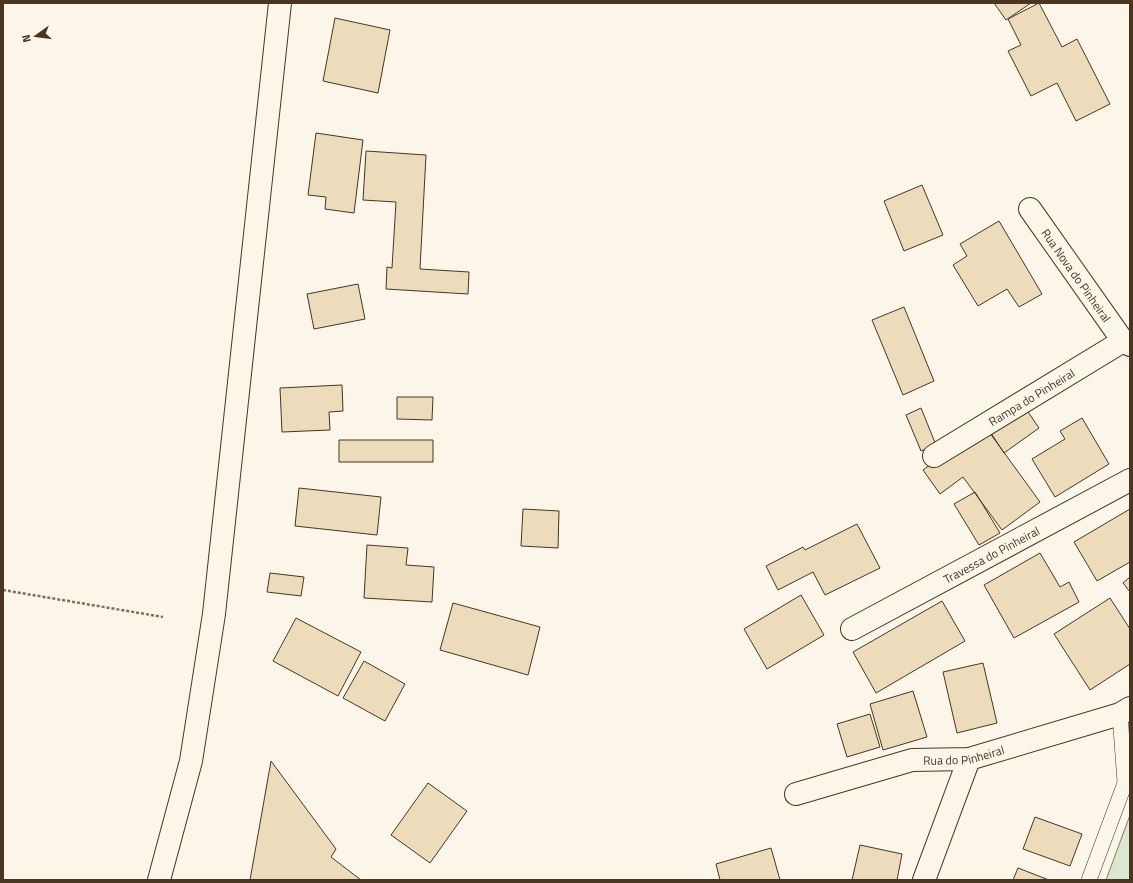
<svg xmlns="http://www.w3.org/2000/svg" width="1133" height="883" font-family="'Titillium Web',sans-serif">
<style>
.green{fill:#dce7d0;stroke:#887966}
.building{fill:#ecdcbc;stroke:#4a3520}
.lines{fill:none;stroke-linecap:round;stroke-linejoin:round}
.lane-casing{stroke:#4a3520;stroke-width:16}
.street-casing{stroke:#4a3520;stroke-width:24}
.secondary-casing{stroke:#4a3520;stroke-width:24}
.path{stroke:#7f6f5c;stroke-width:2.5;stroke-dasharray:3 2;stroke-linecap:butt}
.lane{stroke:#fbf6e9;stroke-width:15}
.street{stroke:#fbf6e9;stroke-width:22}
.secondary{stroke:#fbf6e9;stroke-width:22}
.labels{text-anchor:middle;dominant-baseline:central;stroke-width:3;stroke-linejoin:round;paint-order:stroke}
.street-label{font-size:12px;fill:#4a3520;stroke:#fbf6e9}
</style>
<rect width="100%" height="100%" fill="#fbf6e9"/>
<path class="green" d="M1130,815V880H1106Z"/>
<path class="building" d="M994,3H1031L1006,20Z
M1039,3L1062,47L1077,39L1110,104L1076,121L1057,83L1031,96L1008,51L1021,45L1008,19Z
M335,18L390,30L378,93L323,81Z
M316,133L363,140L354,213L325,209L326,197L308,195Z
M366,151L426,155L420,269L469,272L468,294L386,289L387,267L392,268L396,202L363,200Z
M922,185L943,235L904,251L884,201Z
M999,221L1042,294L1019,307L1007,289L978,306L953,265L967,256L960,244Z
M358,284L365,319L314,329L307,294Z
M904,307L934,381L903,395L872,320Z
M342,385L343,411L329,412L330,430L282,432L280,388Z
M397,397H433L432,420L397,419Z
M1024,406L1039,428L1004,453L989,430Z
M921,408L936,445L921,451L906,415Z
M1082,418L1109,464L1055,497L1032,459L1065,439L1060,431Z
M984,425L1040,502L1002,530L963,477L940,494L923,470Z
M339,440H433V462H339Z
M299,488L381,497L377,535L295,526Z
M975,492L1000,533L979,545L954,504Z
M523,509L559,511L558,548L521,546Z
M1130,509V562L1097,581L1074,542Z
M857,524L880,568L825,595L813,572L778,590L766,566L803,547L805,550Z
M367,545L408,548L406,565L434,567L432,602L364,598Z
M1040,553L1060,587L1069,582L1079,602L1014,638L984,585Z
M270,573L304,577L301,596L267,592Z
M1130,577V592L1123,583Z
M801,595L824,635L767,669L744,629Z
M1110,598L1130,629V664L1090,690L1054,634Z
M942,601L965,641L876,693L853,652Z
M453,603L540,627L528,675L440,650Z
M296,618L361,652L338,696L273,661Z
M364,661L405,684L385,721L343,698Z
M983,663L997,723L957,733L943,672Z
M913,691L927,737L883,750L870,704Z
M870,714L880,747L847,757L837,724Z
M271,761L336,849L331,857L361,880H250Z
M428,783L467,811L430,863L391,835Z
M1035,817L1082,834L1070,866L1023,849Z
M860,845L902,854L897,880H852Z
M771,848L780,880H720L716,864Z
M1018,868L1049,880H1013Z"/>
<g class="lines">
<defs>
<path id="lane" d="M1089,880L1125,783L1120,714"/>
<g id="street">
<path id="s1" d="M1030,209L1123,341L1130,345"/>
<path id="s2" d="M934,456L1123,341"/>
<path id="s3" d="M852,629L1130,480"/>
<path id="s4" d="M796,794L912,760L969,759L1120,714L1130,708"/>
<path d="M924,880L969,759"/>
</g>
<path id="secondary" d="M159,880L191,761L214,614L280,3"/>
</defs>
<use href="#lane" class="lane-casing"/>
<use href="#street" class="street-casing"/>
<use href="#secondary" class="secondary-casing"/>
<path class="path" d="M3,590L163,617"/>
<use href="#lane" class="lane"/>
<use href="#street" class="street"/>
<use href="#secondary" class="secondary"/>
</g>
<g class="labels">
<g class="street-label">
<text stroke="none"><textPath href="#s1" startOffset="81">Rua Nova do Pinheiral</textPath></text>
<text stroke="none"><textPath href="#s2" startOffset="114">Rampa do Pinheiral</textPath></text>
<text stroke="none"><textPath href="#s3" startOffset="158">Travessa do Pinheiral</textPath></text>
<text stroke="none"><textPath href="#s4" startOffset="173">Rua do Pinheiral</textPath></text>
</g>
</g>
<rect width="1133" height="883" fill="none" stroke="#4a3520" stroke-width="8"/>
<g transform="translate(36 36) rotate(256)" stroke="#fbf6e9" stroke-width="3" paint-order="stroke">
<path d="M0-3L7 15L0 10L-7 15Z" fill="#4a3520"/>
<text y="-6" font-size="11" font-weight="bold" text-anchor="middle" fill="#4a3520">N</text>
</g>
</svg>
